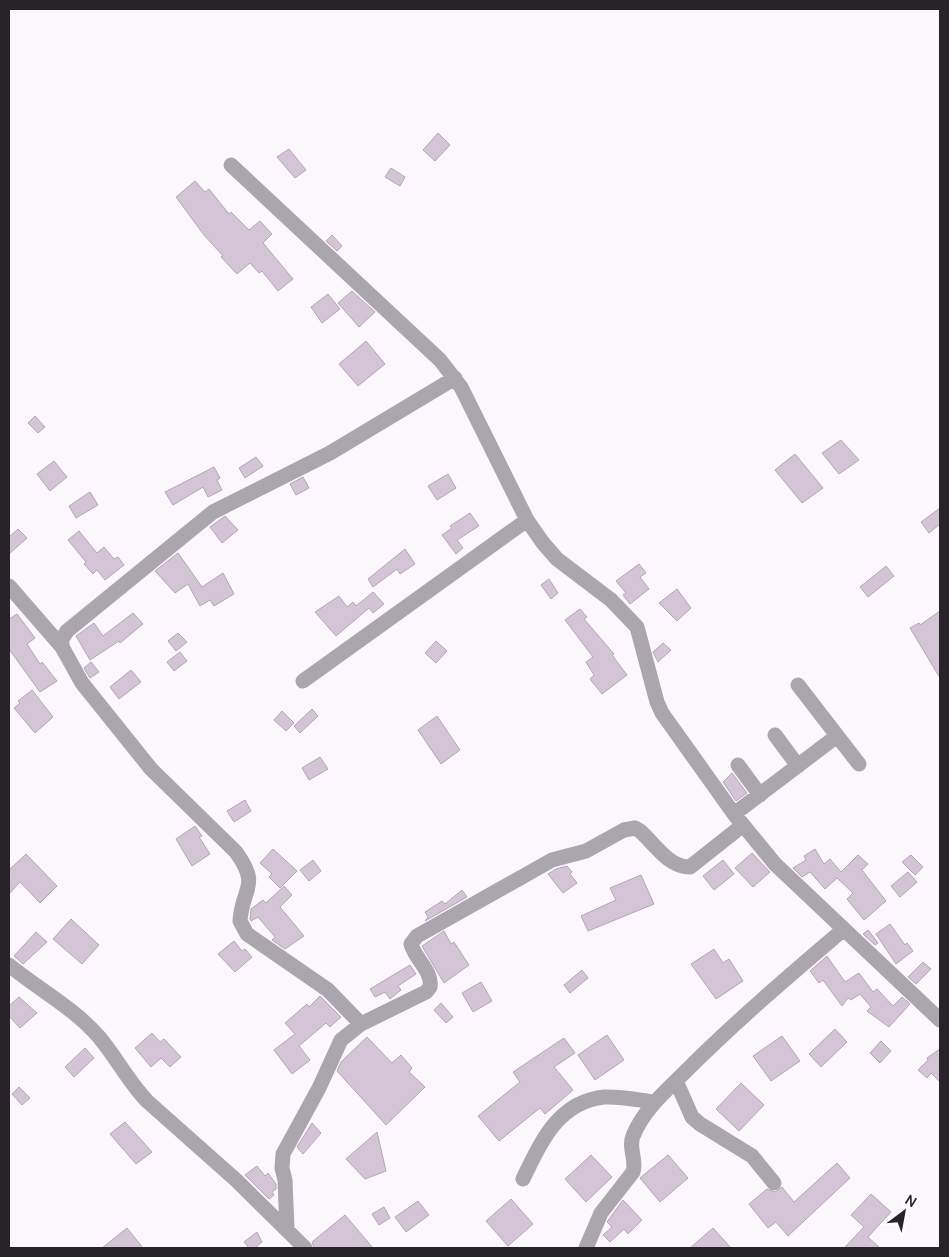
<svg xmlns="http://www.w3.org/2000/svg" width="949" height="1257" font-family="Manrope,sans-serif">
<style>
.building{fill:#d3c4d6;stroke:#b4a5b7}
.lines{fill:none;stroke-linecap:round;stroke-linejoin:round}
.minor{stroke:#aba5ad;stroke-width:15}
</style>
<rect width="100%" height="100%" fill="#fcf6fd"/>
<path class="building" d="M438,133L450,145L435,161L423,150Z
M289,149L306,170L295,178L277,157Z
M391,168L405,177L400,186L385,177Z
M195,181L205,192L209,189L229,214L231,212L249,230L260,221L272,234L263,243L293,279L278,291L262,271L259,273L250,263L237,274L221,257L223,256L204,235L176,197Z
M332,235L342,246L337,251L326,241Z
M352,291L375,312L359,327L338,303Z
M328,294L340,309L322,323L311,307Z
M366,341L385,364L358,386L339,364Z
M35,416L45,427L38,433L28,423Z
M841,440L859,460L839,474L822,453Z
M795,454L823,488L802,503L775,470Z
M256,457L263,466L245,478L239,468Z
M54,461L67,477L50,491L37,474Z
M214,467L220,478L217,480L222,490L208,497L203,487L173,505L165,492Z
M448,474L456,488L437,500L428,486Z
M303,477L309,488L296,495L290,484Z
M90,492L98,505L76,518L69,506Z
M940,508V524L929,533L921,522Z
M470,513L479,526L457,540L463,548L456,554L442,535L452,528L450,526Z
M225,516L238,530L222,543L210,527Z
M18,529L27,538L9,554V537Z
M79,531L97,553L104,547L114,559L118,557L124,565L105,580L97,570L93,574L84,564L86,562L68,540Z
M405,549L415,564L400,574L397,569L373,587L368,579Z
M178,553L202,587L223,573L234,594L214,606L210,600L200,606L188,584L175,593L155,571Z
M639,564L646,573L640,577L649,589L630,604L623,595L626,593L616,581Z
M886,566L894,576L868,597L860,587Z
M549,579L558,593L551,599L541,585Z
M677,589L691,608L677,621L659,603Z
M373,592L384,604L373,613L369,608L336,636L315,612L339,596L347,607L353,602L356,606Z
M580,609L587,617L584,619L614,654L612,655L627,675L602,694L590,679L594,675L586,662L593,657L565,620Z
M940,611V678L910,628L919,623L920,625Z
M133,613L143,624L120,643L119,641L90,660L76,636L94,623L103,636Z
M17,614L35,638L27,644L40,664L42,662L57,681L40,692L9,649V619Z
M178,633L187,642L176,651L168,641Z
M436,641L447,651L436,663L425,653Z
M663,643L671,650L658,662L653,652Z
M180,652L187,661L174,671L167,662Z
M91,662L99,672L90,678L84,668Z
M131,670L141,682L119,699L110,687Z
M32,690L53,717L35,733L14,708L20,703L18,701Z
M312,709L318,716L300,733L294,726Z
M282,711L294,723L286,731L274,720Z
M437,716L460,750L441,764L418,730Z
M320,757L328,769L309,780L302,768Z
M732,773L747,793L736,801L723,782Z
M245,800L251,811L234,822L227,811Z
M195,826L202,836L199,837L210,854L192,866L176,839Z
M273,849L297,871L280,888L269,877L272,874L260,863Z
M815,849L824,864L830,859L841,872L858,855L868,864L862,870L886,901L864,920L847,899L853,893L837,878L825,889L810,872L802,877L793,868L806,860L804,856Z
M752,853L770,872L753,887L735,868Z
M26,854L57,886L40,903L20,882L9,894V870Z
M911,855L923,867L915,875L902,862Z
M313,860L321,871L309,881L300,870Z
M723,860L734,874L714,890L703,876Z
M567,866L572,872L570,874L577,883L563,893L548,874L556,869Z
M908,872L917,882L900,897L891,886Z
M641,875L654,904L588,931L581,916L616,900L610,888Z
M284,886L292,895L280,907L304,936L285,949L272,940L275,937L258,917L251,921L250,919L251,909L263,900L266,903Z
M462,890L467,897L425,921L428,917L425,912L442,901L445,904Z
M71,919L99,945L82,964L53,939Z
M890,924L905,945L907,943L913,951L896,964L876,934Z
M868,930L878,943L875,945L863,934Z
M444,931L451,944L454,942L469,965L444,983L422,946Z
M36,932L47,942L23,964L14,956Z
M234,941L242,951L245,949L252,957L235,972L218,954Z
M714,949L723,963L729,959L743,981L716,999L691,964Z
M827,956L845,982L859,973L873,992L877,989L893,1006L902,997L910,1004L889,1027L867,1011L871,1007L860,994L851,1000L848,998L842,1006L823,980L819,983L810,971Z
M923,962L931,969L916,984L908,977Z
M410,965L416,974L398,986L401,990L390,999L385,992L375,997L370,989Z
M582,970L588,978L570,993L564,985Z
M481,982L492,1001L473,1012L462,993Z
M320,996L341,1017L330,1027L326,1023L299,1046L310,1060L292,1074L274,1050L295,1034L285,1023L307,1004L309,1007Z
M19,997L37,1013L20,1028L9,1016V1006Z
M441,1003L453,1017L446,1023L434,1010Z
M835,1029L847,1042L821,1067L809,1054Z
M152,1033L160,1042L164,1039L181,1057L170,1067L161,1058L151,1067L135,1048Z
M607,1035L624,1060L595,1080L578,1055Z
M782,1036L800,1061L771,1081L753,1056Z
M367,1037L392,1063L401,1055L412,1068L409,1072L425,1087L386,1125L337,1071L341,1062Z
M564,1038L575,1053L554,1067L573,1090L545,1114L540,1108L499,1141L478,1116L520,1082L513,1072Z
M881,1041L891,1051L880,1063L870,1053Z
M85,1048L94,1058L74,1077L65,1067Z
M940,1049V1082L931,1073L927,1078L918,1070L928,1060L927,1058Z
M741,1083L764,1105L739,1131L716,1109Z
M19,1087L30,1098L22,1105L12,1094Z
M125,1122L152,1152L136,1164L110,1134Z
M312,1123L321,1133L303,1154L297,1147Z
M377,1132L386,1171L365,1179L346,1159Z
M591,1155L612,1177L586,1202L565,1179Z
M668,1155L688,1178L660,1202L640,1178Z
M837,1163L850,1178L788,1236L776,1222L768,1228L749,1204L767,1189L775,1192L782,1187L794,1202Z
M257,1166L265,1176L268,1173L276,1184V1189L272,1192L274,1195L269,1199L245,1175Z
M871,1194L891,1212L868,1237L880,1248H844L864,1227L851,1215Z
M511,1199L533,1224L508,1246L486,1221Z
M623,1200L642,1220L628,1234L624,1229L610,1242L603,1235L612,1227L607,1222Z
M418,1201L429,1215L406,1232L395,1217Z
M384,1207L390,1218L379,1225L372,1214Z
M345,1215L373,1248H314L312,1242Z
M127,1228L143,1248H102Z
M713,1228L731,1248H690Z
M257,1232L262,1242L255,1248H249L244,1242Z"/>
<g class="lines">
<path class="minor" d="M231,165L440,360L461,387L527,520L543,543L557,559L611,600L637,627L657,702L662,713L734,814L775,864L940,1020
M9,586L62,647
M303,681L527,520
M798,685L859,764
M775,735L798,766
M738,765L760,795
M734,814L837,736
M9,965C38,989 74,1008 99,1037C116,1057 128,1081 147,1101L236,1180L305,1248
M361,1024L328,990L247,934L240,921C242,887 261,887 236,852L151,769L82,683L62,647V639L67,631L213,512L330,453L455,378
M676,1081L692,1117L700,1124L752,1156L774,1183
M523,1179C541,1142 558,1102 604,1097C620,1096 638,1100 654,1102
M287,1229L285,1180L282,1168L283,1154L319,1088L341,1040L361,1024L426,992L430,987C433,972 415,959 411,944L417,936L552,860L586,851L624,830L635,828L640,831C655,844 668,867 690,867L743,825
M586,1248L601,1213L633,1172C637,1160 628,1148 633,1136C644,1109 666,1091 686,1071C736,1021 790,975 844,929"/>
</g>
<rect width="949" height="1257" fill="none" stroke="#282229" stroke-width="20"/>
<g transform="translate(904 1212) rotate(32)" stroke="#ffffff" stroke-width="4" paint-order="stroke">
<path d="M0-4L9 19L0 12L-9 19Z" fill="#282229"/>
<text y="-8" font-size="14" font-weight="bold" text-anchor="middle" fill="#282229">N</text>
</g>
</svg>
